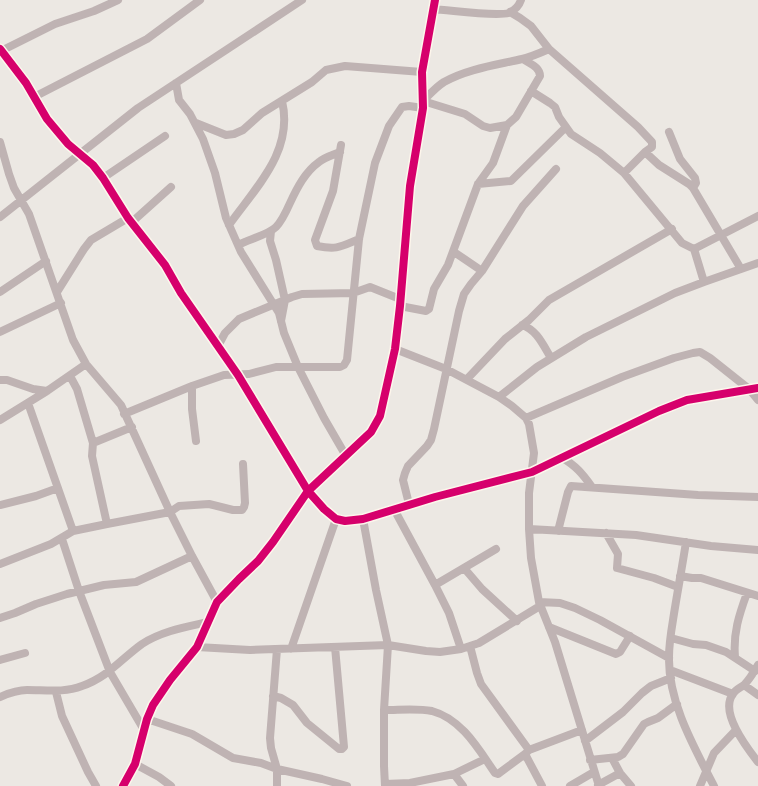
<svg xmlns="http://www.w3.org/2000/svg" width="758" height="786" font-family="Ubuntu,sans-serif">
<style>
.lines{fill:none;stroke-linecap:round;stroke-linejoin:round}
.minor{stroke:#bfb3b3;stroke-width:8}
.cycleway-casing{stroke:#fdf6ec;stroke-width:11}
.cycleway{stroke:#d6006c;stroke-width:8}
</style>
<rect width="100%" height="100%" fill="#ece8e3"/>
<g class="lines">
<path class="minor" d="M433,9C451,10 494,17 509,13C515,10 519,6 521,0
M510,12L520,18L531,26L549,49L638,127L652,142V147L645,152L624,173
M0,49L26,83L47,119L68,144L93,165L103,178L128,218L165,265L181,293L238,375L308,491L324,509L336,519L345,521L363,519L435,497L532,472L659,411L687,400L758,388
M1,51L55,24L94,11L118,0
M523,59C530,64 540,67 540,76L516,117L507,125L490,128L483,126L465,114L423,101C430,94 436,87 444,82C467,69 496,65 522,59C531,57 540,53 549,49
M176,83L179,100L190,114L203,139L215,173L226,218L241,252L279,313L284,333L298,367L324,418L346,456
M531,91L550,103L555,107L559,117L571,134L600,153L624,173L682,243L694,249
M34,97L147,39L200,0
M196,123L226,135L234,134L243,130L262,113L312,82L326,70L345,66L422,72
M669,132L680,159L695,178L696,183L693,188
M0,142L9,174L14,188L29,214L73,340L86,364L121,405L170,512L192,556L217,602
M341,145L333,191L315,240L317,246C337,250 340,247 359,239
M645,152L659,165L689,184L693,188L741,269
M103,178L165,136
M478,184L511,181L566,127
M0,217L138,108L302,0
M132,222L171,187
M229,225C256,187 294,151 282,101
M271,231L270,241L276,260L285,300L281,321
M238,245C249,239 268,235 276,227C282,221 286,212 290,203C297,188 305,172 319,162C325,157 333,155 340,152
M454,252L482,271
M704,282L758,263
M0,292L46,261
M57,292L84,249L91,240L128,218
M400,306L426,311L429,309L434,289L448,265L478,184L493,163L507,125
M522,325C537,330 543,345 551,358
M0,332L61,303
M218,346L225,333L239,319L292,297L302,294L353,293L370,287L400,299
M395,349L446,369L499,397L512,406L526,418L529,424L534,453L529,493V529L531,558L539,602L555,642L599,786
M70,376L77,389L93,443
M467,379L505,339L529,320L549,300L672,229
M0,380H7L33,389L47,391
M192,386V409L196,441
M499,397L537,367L586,337L675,293L704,282L694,249L758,216
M28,403L73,531
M124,414L192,386L224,375L249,374L276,367H340L344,365L347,360L359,239L375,163L389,126L402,107L409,106L423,108
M526,418L622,377L674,358L693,353L700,352L710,358L749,389L758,400
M0,420L47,391L86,364
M561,457C576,466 582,473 592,487
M409,504L403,480L405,473L408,466L427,446L431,440L434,429L459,311L464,294L471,284L482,271L523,206L556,169
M0,505L36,496L58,488
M394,509L435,585L449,613L461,649
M363,519L376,590L388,645L384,710V766L385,786
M107,524L170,512L179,506L209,504L233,510H242L244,507L245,503L243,464
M529,529L636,535L711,546L758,550
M558,531L568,492L571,486L698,495L758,497
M606,533L618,554L617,568L654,578L678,587
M62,539L79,591L110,672L144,730
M686,542C682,568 677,594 673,620C671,632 669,644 669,657C668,702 694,747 714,786
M0,564L51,544L73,531L107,524L92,456L93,443L132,427
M464,568L482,589L517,621
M680,576L692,578H701L758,596
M435,585L496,549
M539,602L560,603L575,608L600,620L669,658
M0,618L15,613L36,604L67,594L104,585L136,582L192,556
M549,627L616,654L620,652L630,636
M671,638L693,644L706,645L726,652L755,671
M470,646L477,673L481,684L529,750
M197,647L250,650L388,645L426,651L440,652L461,649L479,643L540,606
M277,649L270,738L271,748L277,769V786
M291,649L336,519
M735,657C733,633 739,615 747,593
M0,660L25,653
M758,665C754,672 750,679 744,685C740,688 735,690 733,694C719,712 747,748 758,762
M670,670L733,694
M744,685L758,695
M56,692L62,716L88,772L96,786
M273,696L281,698L293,705L307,723L339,749H342L344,747L335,647
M0,697C9,693 18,690 27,690C46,690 64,693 82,686C108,677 121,659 142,644C162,631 186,627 208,622
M384,710C400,710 417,708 432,711C462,719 479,750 495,773L498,774L525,754L529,750L582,730
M147,719L192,734L233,758L261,763L277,769L322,779L347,786
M585,741L623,712L642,693L651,686L671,678
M525,754L542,786
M612,758L620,773L631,786
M590,760L618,757L623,754L644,724L648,722L658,718L677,704
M135,764L159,777L171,786
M454,774L463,786
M385,784L410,783L454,774L485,759
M598,785L620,773
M123,786L135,764L147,719L153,705L170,680L197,647L217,602L239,579L258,561L273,542L308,491L371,432L380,416L395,349L400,306L410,186L423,108L422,72L435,0
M570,786L594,772
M700,786L714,753L736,730"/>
<defs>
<path id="cycleway" d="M0,49L26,83L47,119L68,144L93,165L103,178L128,218L165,265L181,293L238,375L308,491L324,509L336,519L345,521L363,519L435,497L532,472L659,411L687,400L758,388
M123,786L135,764L147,719L153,705L170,680L197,647L217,602L239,579L258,561L273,542L308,491L371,432L380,416L395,349L400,306L410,186L423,108L422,72L435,0"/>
</defs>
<use href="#cycleway" class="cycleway-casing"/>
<use href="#cycleway" class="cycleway"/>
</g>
</svg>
